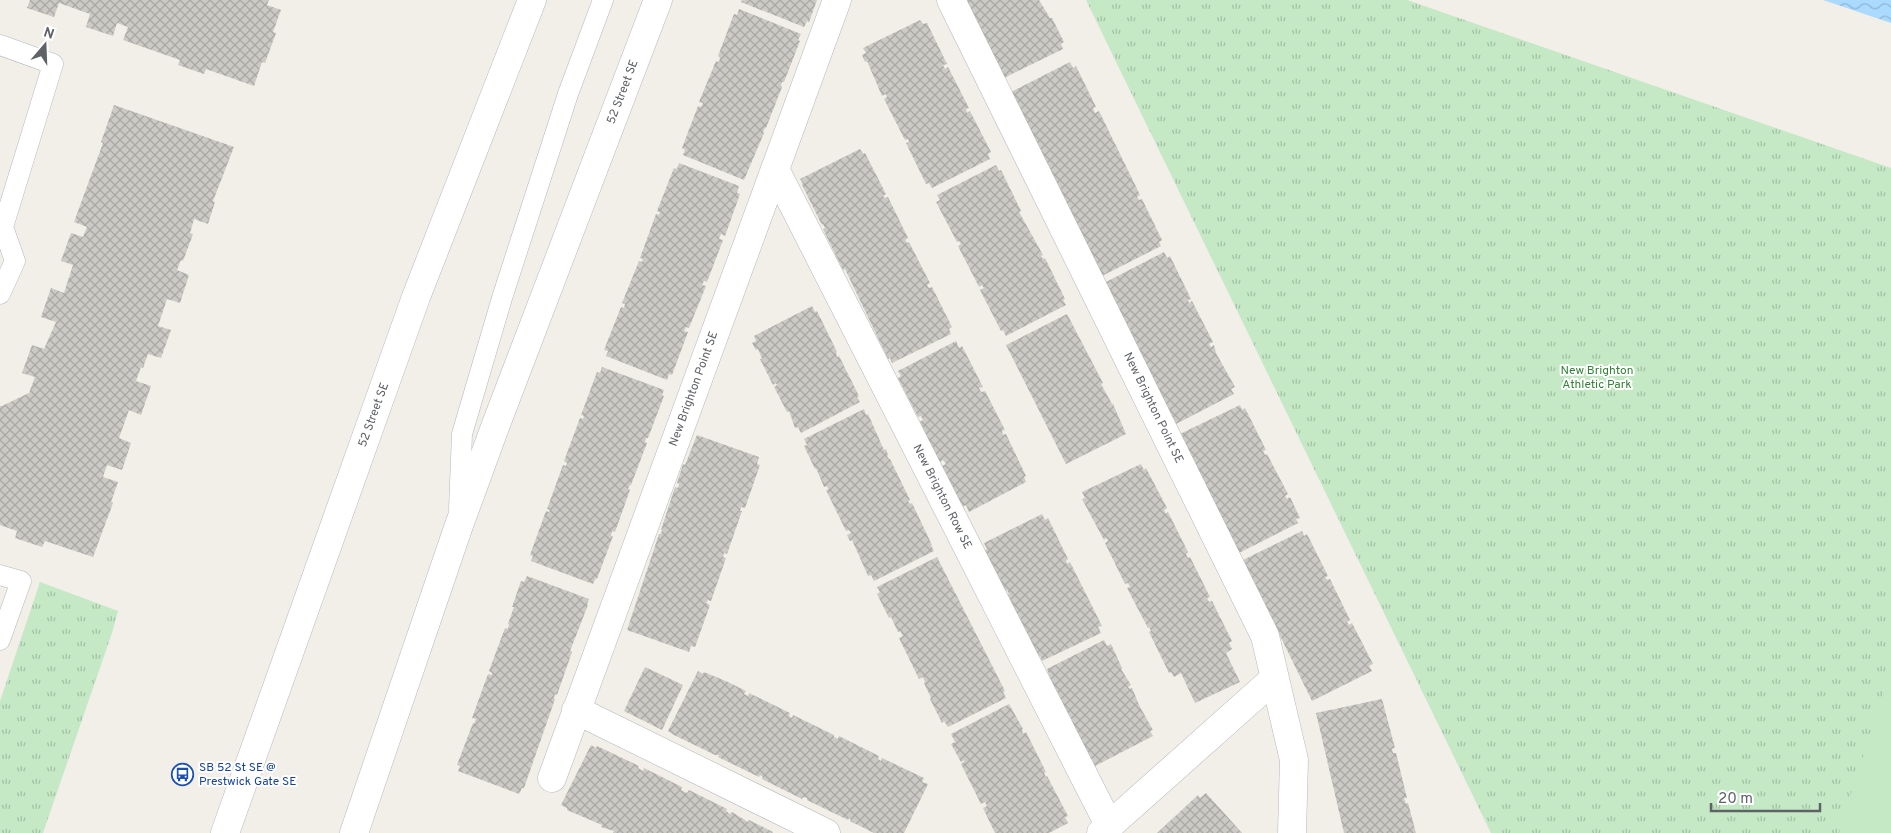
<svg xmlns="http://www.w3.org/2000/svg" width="1891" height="833" font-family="Overpass,sans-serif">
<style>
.park{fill:url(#park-tufts)}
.pitch{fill:#c5e8c5}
.water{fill:url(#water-waves)}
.building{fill:url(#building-cross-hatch)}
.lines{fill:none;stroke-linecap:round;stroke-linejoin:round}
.lane-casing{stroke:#b5b8bc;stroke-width:21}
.street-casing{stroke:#b5b8bc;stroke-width:29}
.secondary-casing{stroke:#b6babf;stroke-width:29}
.lane{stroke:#fff;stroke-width:20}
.street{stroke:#fff;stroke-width:28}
.secondary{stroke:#fff;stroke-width:28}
.labels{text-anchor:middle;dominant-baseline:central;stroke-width:4;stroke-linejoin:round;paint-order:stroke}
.street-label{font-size:12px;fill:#5f6368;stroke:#fff}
.park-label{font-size:12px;fill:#348238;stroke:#fff}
.transit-label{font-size:12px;fill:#164399;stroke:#fff;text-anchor:start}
</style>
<defs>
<pattern id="park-tufts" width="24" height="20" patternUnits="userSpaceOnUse" patternTransform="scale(1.25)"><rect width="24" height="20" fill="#c5e8c5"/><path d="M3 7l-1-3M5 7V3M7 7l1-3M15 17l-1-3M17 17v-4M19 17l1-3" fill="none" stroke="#a3c0a4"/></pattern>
<pattern id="water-waves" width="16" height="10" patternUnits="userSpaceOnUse" patternTransform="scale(1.25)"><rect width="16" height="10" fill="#aadaff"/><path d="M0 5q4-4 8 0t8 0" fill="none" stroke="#8eb4d2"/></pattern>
<pattern id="building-cross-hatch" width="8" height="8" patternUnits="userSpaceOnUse" patternTransform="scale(1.25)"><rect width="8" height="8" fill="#cccac5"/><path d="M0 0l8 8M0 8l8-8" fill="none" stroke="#a9a8a4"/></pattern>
</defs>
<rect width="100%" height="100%" fill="#f1efe8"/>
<path class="park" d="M1086,0H1407L1891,168V833H1491Z
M40,582L118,611L112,633L43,833H0V701Z"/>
<path class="pitch" d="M1891,672V833H1839L1842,821Z"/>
<path class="water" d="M1823,0H1891V23Z"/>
<path class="building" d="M30,0H269L267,5L281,10L273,32L276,33L265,63L262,62L254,86L206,69L204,74L178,65L180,60L123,40L128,27L117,23L113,36L86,27L90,14L59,3L54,17L27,8Z
M742,0H817L809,22L807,21L804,27L741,2Z
M964,0H1039L1050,18H1052L1064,42L1061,44L1063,49L1004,78Z
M739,9L801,34L798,40L800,41L784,82H782L781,85L782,87L766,128H765L763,132L764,133L744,180L683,155L685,150L682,148L698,106L701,107L703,103L699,102L716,61L719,62L720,58L718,56L734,14L737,15Z
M920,20L923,24L927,23L947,64L943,65L945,69L948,67L969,108L966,109L967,113L970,111L991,152L988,154L990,159L932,188L929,183L926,184L906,143L909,142L908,139L905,140L884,99L887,97L886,94L882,96L867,61L865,62L862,55L866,53L863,48Z
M1070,62L1073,68L1076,66L1096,107L1093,108L1095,113L1099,111L1140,195L1137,197L1139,200L1142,199L1162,240L1159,242L1161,246L1102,276L1011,92Z
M114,105L234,147L213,201L215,202L208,224L194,219L190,233L193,234L183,261L181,260L177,270L189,275L180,303L167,299L158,326L171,330L161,358L148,354L143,368L141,367L136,381L151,386L141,415L129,410L119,438L131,443L122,470L107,465L103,477L118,482L111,502L113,503L93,557L45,541L42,547L15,538L17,531L0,525V406H2L29,393L35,377L22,373L32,345L44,349L56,322L41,317L51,288L64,293L73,265L61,261L71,233L83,237L87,227L74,222L103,143L101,142Z
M860,149L863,154L865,153L886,194L883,196L885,198L888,197L908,238L905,240L907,243L909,242L930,283L927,285L929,288L932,287L952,327L949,329L951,334L892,363L890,358L888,359L845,269L843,270L823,229L825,228L823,224L822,225L802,185L803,184L800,179Z
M679,163L739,186L737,193L740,194L725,236L721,234L719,239L723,240L707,282L704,281L702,285L706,286L689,328L686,327L684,331L688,332L672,375L669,374L667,380L606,356L608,351L604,350L621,307L624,308L625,304L622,303L639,261L642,262L643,259L640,258L656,214L659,215L660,212L657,211L674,168L677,169Z
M996,165L999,171L1001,170L1021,211L1019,212L1043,255L1041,256L1043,259L1045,258L1065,299L1063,300L1066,305L1006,336L1003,330L1001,331L980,290L984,288L982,285L979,287L958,246L961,244L959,241L957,242L936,202L940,200L937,195Z
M1164,252L1167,258L1170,256L1191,299L1188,300L1189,303L1192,301L1213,342L1209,344L1211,347L1214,345L1216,353L1235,387L1231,389L1234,394L1176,424L1173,417L1170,419L1150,378L1153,376L1151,373L1148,374L1127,333L1131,331L1129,328L1126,330L1106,289L1109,288L1106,282Z
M812,306L815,312L817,311L837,352L836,353L837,357L839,356L859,396L857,397L860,402L801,433L798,427L795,428L789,411L787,412L774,387L777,385L776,383L773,385L760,359H762L758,349L756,350L752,343L756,341L754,336Z
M1067,314L1103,383L1101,384L1112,404H1113L1126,434L1066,464L1006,345Z
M956,341L959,348L962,346L983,387L979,388L981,392L985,391L1005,430L1002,431L1003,435L1006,434L1026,476L1024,477L1026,482L969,512L966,505L962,507L942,466L946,464L943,460L940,462L919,422L923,420L921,416L918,417L898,378L901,376L898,371Z
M602,367L664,390L662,395L664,396L648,438H646L645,442L647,443L631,485H630L628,489L630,490L615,532L612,531L611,536H613L597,579L596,578L593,584L531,561L533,556L530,555L546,511L549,512L550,510L547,509L563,465L566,466L567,463L564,461L580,418L583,419L584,416L581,415L597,372L600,373Z
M1240,405L1242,410L1245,408L1266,450L1263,451L1265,455L1267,454L1288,494L1285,496L1287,499L1290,497L1300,518L1296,519L1298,523L1239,553L1180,434Z
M864,409L866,415L868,414L884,450L886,449L888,455L887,456L889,459H890L910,500L908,501L910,504L912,503L932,545H931L934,551L874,581L871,575L868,576L852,540L850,541L847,535L851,533L849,530L846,531L826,490L829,489L827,486L824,487L816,468L815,469L804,446L807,445L804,439Z
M697,435L759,457L757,464L760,465L745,508L741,507L740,511H742L727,554L724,553L723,557L726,558L711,601L708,600L706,603L710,605L695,647L691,646L689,652L627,630L659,534H661L662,530H661L675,487L678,488L679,484L677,483L683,464L685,465Z
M1141,464L1144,470L1146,468L1167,508L1164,510L1166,514L1168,512L1188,552L1186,554L1188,558L1190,557L1210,597L1207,598L1209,602L1212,601L1232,641L1229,643L1232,649L1226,653L1240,682L1195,703L1181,673L1174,677L1171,672L1169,673L1149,632L1151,631L1149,627L1148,628L1127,588L1130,587L1128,583L1125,584L1105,543L1108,541L1106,538L1104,540L1082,499L1085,498L1082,492Z
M1042,514L1045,520L1048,518L1068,559L1066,561L1067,564L1070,562L1102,626L1098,627L1101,633L1042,661L1040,656L1037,658L1013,611L1015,610L1011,601L1009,602L1005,595L1009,594L1007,590L1004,591L997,574L995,575L984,551L987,549L984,543Z
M1302,531L1304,536L1307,534L1328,576L1325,577L1327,580L1330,579L1350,620L1347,622L1349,625L1352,623L1373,664L1369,666L1372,671L1312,701L1243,560Z
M937,557L1005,691L1003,692L1006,698L948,727L944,721L942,723L930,699L931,698L924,683L925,682L923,677L919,679L899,638L903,636L900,631L898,632L891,617L889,618L877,594L880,592L877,587Z
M527,576L589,599L587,604L588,605L570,651L572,652L557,695L555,694L554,698L555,699L524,788H522L519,794L458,771L460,766L457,765L473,723L474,724L476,719L472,718L488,674L492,675V673L489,671L505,628L508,629L509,624H508L514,607H512L521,581L524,582Z
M1104,640L1107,646L1111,644L1122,668L1121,669L1131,685L1128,687L1130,689L1132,688L1140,707L1153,730L1150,731L1153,736L1095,766L1092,759L1088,761L1068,721L1072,720L1069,715L1066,717L1046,677L1049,675L1047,669Z
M645,667L683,685L662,730L624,711Z
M698,671L703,674L704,672L728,682L746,691L744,694L748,696L749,693L790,713L789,716L792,718L793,715L834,735V737L838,739L839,736L879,756L878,759L881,761L882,758L924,778L922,782L928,784L904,833H874L850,821L851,820L849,818L848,820L807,800V798L803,797L802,799L762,779L763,777L760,775L759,777L718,757L719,755H715L674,735L668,731Z
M1382,699L1395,748L1392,749L1393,753H1396L1407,798H1404L1406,804L1408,803L1416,833H1344L1316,713Z
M1009,704L1023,729L1022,730L1023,734L1026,732L1046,772L1044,773L1046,777L1047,776L1068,816L1065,817L1068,823L1049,833H995L983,808L987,806L985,802L981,804L961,764L964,762V760L961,762L951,744L955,742L951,734Z
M591,745L596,748L597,746L639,766L638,768L643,771L644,768L682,787L681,790L687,793L689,790L727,809L726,811L730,814L732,812L748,822L749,820L773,832L772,833H613L614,831L601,827L602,825L567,810V808L561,805Z
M1206,793L1242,833H1157L1198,795L1200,798Z"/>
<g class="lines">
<defs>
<path id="lane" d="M0,45L53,64L3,227L15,261L0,294
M459,509L462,434L502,298L568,94L603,0
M0,575L21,581L0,640"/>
<path id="street" d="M951,0L1265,636L1294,760L1292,833
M775,169L1109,825
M576,710L826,833
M552,778L837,0
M1101,833L1275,678"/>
<path id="secondary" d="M225,833L416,297L532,0
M354,833L458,528L495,427L658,0"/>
</defs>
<use href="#lane" class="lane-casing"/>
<use href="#street" class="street-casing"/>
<use href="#secondary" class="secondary-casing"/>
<use href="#lane" class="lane"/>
<use href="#street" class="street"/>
<use href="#secondary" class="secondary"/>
</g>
<defs>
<symbol id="bus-ring" viewBox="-11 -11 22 22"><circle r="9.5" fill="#fff" stroke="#1a4fb4" stroke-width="1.5"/><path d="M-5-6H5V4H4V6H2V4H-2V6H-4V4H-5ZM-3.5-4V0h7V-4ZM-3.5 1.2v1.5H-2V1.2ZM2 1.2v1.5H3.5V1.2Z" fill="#1a4fb4"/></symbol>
</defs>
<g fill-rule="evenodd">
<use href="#bus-ring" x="170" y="762" width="25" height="25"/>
</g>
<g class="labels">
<g class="street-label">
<text transform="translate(623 92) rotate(-69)">52 Street SE</text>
<text transform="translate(694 389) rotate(-70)">New Brighton Point SE</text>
<text transform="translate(1153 408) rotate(64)">New Brighton Point SE</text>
<text transform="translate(374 415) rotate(-70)">52 Street SE</text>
<text transform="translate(942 497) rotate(63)">New Brighton Row SE</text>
</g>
<g class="park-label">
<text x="1597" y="371">New Brighton<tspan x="1597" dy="14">Athletic Park</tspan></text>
</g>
<g class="transit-label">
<text x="199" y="768">SB 52 St SE @<tspan x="199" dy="14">Prestwick Gate SE</tspan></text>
</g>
</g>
<g transform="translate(45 45) rotate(19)" stroke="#ffffff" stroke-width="4" paint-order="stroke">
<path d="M0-4L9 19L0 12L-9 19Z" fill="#5f6368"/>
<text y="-8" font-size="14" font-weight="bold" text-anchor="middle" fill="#5f6368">N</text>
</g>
<path d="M1711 803v8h109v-8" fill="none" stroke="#5f6368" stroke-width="2.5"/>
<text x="1718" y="803" font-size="15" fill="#5f6368" stroke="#ffffff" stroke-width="4" paint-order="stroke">20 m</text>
</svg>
